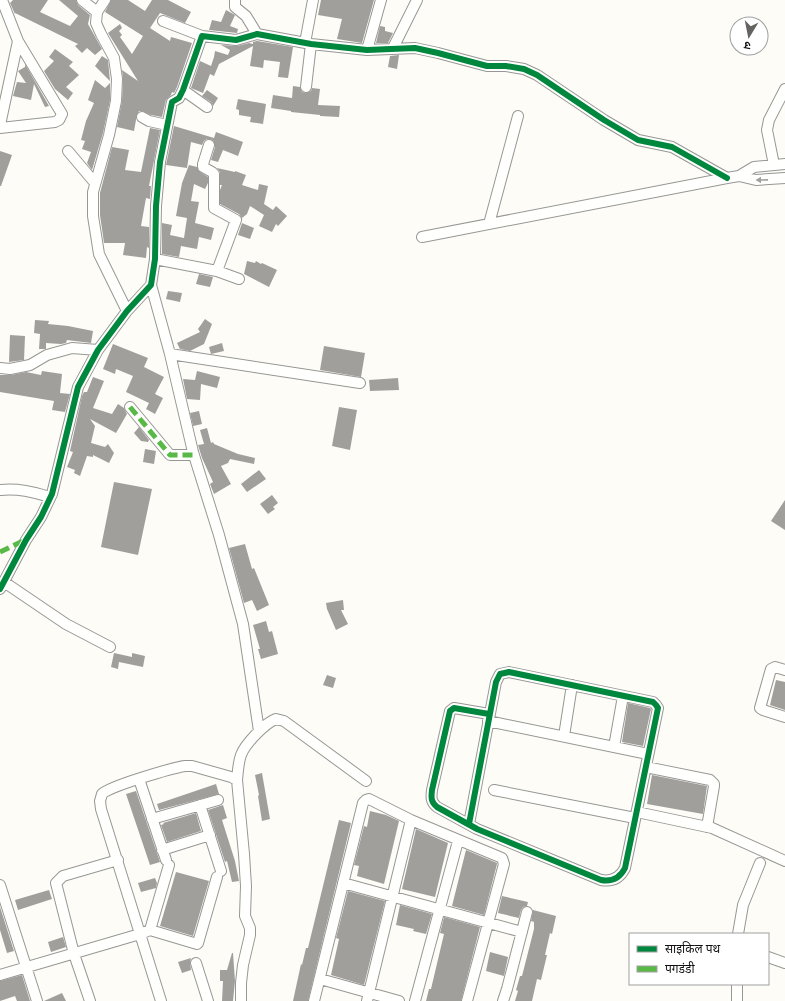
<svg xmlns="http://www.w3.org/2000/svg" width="785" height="1001" font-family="'Noto Serif','Noto Sans Devanagari',serif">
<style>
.building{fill:#a19f9c}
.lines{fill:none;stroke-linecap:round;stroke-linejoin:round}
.minor-casing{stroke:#979795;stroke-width:12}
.minor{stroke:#fffffe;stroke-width:10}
.quiet{stroke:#58b947;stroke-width:5;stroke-dasharray:10 5;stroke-linecap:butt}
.cycleway-casing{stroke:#fff;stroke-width:8}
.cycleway{stroke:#00873e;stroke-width:6}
.oneway{fill:#a0a09f}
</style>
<rect width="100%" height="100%" fill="#fdfcf7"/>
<path class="building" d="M13,0H48L40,12L70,26L78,16L59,0H76L78,5L90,15L88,24L102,49L95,55L87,48L82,53L75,46L78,44L15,13V14L10,3Z
M111,0H128L145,11L152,0H168L191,12L185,23L160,13L150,28L170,41L171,37L192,43L177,87L174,93L172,92L171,95L166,100L162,117L151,115L142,111H139L136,117V120L134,131L117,127L122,101L123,79L122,70L138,81L108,33L120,24L122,28L119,31L122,35L120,37L132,54L143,36L105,12Z
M321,0H374L362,43L337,39L342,19L318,15Z
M226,10L235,15L230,26L238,29L237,33L209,30L212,20L221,22Z
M380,26L385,27V31L393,33L388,43H376Z
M257,41L293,47L288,78L278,77L280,62L264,60L263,68L250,66L253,46L219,64L214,76L210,74L203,93L191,88L200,61L211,66L214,57L215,51L228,55L230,50L221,45L237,46L249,43L253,44V42Z
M55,49L73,62L69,66L79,75L66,87L73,93L68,100L55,89L44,71L54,61L49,57Z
M399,55L397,69L388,67L390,56Z
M102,56L108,60L110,81L95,66Z
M25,64L49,106L45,107L34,84L31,100L13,96L17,82L26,83L18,71L25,67Z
M95,80L105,88L110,83V100L103,133L92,170L87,163L91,152L82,149L85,141L81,140L86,121L94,103L88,100Z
M293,86L300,87L302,92L306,93L311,91L312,88L320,89L318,105L340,106L339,117L320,116V115L291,112V111L271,108L273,95L292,98Z
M207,90L218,98L213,106L211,102L202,96Z
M238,99L266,104L263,124L250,122L251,117L239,115V110L236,109Z
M174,126L214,138L216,132L243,142L238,156L223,150L218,162L211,160L215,147L213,140L207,139L204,141L202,145L191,142L187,168L166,165Z
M150,128L160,130L149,186H151L150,199L146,198L141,226L149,227V248L147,247L146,258L123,255L125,243H104L100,215V193L112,147L129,150L125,170L141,172Z
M0,151L12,155L1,186H0Z
M189,165L197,167L200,172L208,177V183L205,189L194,184L191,201L199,202L195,223L214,228L211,240L199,237L197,249L181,246L179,257L162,254V223L172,225L170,235L184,238L187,218L176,216L182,183Z
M217,168L235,172V171L246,175L242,185L258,190L259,184L268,186L264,204L273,210L276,206L287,216L278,226L276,224L272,232L259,226L264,215L250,206L247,214L242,218L239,214L220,204V190L222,185H220V172Z
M242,223L254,228L250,239L238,235Z
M247,261L255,263L256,261L261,264L262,263L277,270L269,287L244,274Z
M199,274L213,277L210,287L196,284Z
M168,291L182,293L180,302L166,299Z
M205,319L212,324L204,344L190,351L180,349L177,343L200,332L198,329Z
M35,320L49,321L48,324L68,326L93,331L91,343L67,340L66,343L61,344L46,343V349H39L40,334L34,333Z
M10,335L25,336L24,360L9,362Z
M222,343L224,351L211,354L209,347Z
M113,344L148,358L144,367L164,377L155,394L163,398L155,414L146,409L149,403L126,392L133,376L116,369L115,374L103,369Z
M324,346L365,353L361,377L320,370Z
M42,371L62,374L60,393L70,394L65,412L52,410L54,401L0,392V375H11L26,372L41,375Z
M197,371L220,377L217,388L201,384L200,400L187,399L183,379L195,380Z
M93,377L104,381L93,408L112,414L118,404L124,408L127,414L116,433L90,419L95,426L91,443L105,447L108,444L114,453L109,463L93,455V457L87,456L80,476L74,473L75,470L67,467L73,452L70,451L82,396L84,392H87Z
M398,378L399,390L370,391L369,380Z
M339,407L357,410L350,450L332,446Z
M199,411L202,424L193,426L190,413Z
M139,427L149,440L148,442L141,441L134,433Z
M207,428L211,443L213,442L214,444L238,454L255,458L254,464L230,459L228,463L221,466L231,484L214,494L210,484L213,482L202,458L198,445L204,444L200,430Z
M145,449L156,451L154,464L143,462Z
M259,470L266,479L247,492L241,484Z
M114,482L152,489L138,555L101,547Z
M272,495L278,503L273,507L275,509L268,514L260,504Z
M785,500V530L771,521Z
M245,544L252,569L254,568L269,605L257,611L252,600L244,603L229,548Z
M343,600L344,610H341L348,624L336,630L327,609L326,603Z
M266,621L269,632L272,631L278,654L261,659L258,649H260L253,625Z
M114,653L132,657V653L145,656L143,667L119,662L118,669L111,667Z
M327,675L336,678L333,688L323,685Z
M776,680L785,682V710L770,705Z
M628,703L650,708L651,709L643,746L622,742Z
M262,773L270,819L262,821L258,796L259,795L255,775Z
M652,775L707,786L703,814L647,804Z
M216,784L219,794L159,810L157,804Z
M136,791L160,862L150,865L126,794Z
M223,805L227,818L222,820L235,861L239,881L232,882L227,861L225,862L208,810Z
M370,811L386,815L399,821L384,884L357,876L359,866L354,865L364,826L367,827Z
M196,813L201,831L167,842L161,825L164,824L163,823Z
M339,820L351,823L308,1001H293L301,964L302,965L306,948H308Z
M416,829L448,843L435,897L402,889Z
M466,850L497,863V864L484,915L452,906Z
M176,872L209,881L193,936L160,926Z
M155,878L157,883L156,888L141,892L138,883Z
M49,890L52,899L18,910L15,900Z
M348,891L385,901L364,985L331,975L339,939L336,938Z
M502,896L528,902L527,906L523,907L521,910L519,918L498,913Z
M400,905L432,914L426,934L413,931L414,929L396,925Z
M0,907L14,951L7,953L0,930Z
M533,910L556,916L552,934L550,933L545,955H547L541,980L537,979L532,1001H515L518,991L516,990L520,976H522L534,929V922L531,921Z
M444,917L480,927L461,1001H426L429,989H431L444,934L440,933Z
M63,937L66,947L51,952L48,942Z
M490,952L508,957L504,976L486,971Z
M232,953H233L235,981L233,1001H222L223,981H220V970H227Z
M191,958L190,962L191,970L182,973L178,962Z
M22,975L30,1001H17L15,996L0,1001V981Z
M62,993L66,1001H44Z"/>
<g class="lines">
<defs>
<path id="minor" d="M82,0L97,12L96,23L101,34L114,58L117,79L116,101L109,135L93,192V216L99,254L127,311
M235,0V7L246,16L257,34
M97,12L105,0
M163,21L202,36
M305,43L313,0
M393,48L417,0
M367,50L381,0
M306,87L311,44
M183,90L207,107
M142,117L149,121L167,125
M0,125L18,41
M0,128L55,122L59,120L62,114L18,41L2,0
M209,145L203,164V167L212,172L214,174V208L236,220L217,271
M68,151L95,183
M774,165L767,130L769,120L785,89
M739,176L754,167L785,164
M489,224L518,116
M422,237L727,178L739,176L756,180L785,178
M155,259L217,271L239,279
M151,285L170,354L193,452L219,535L243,624L259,731
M170,354L360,383
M0,368L10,369L30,365L47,355L72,348L98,350
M130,407L170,455H194
M0,490C18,488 33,492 50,497
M4,582L66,624L110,647
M0,589L26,540L41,517L52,494L78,387L98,350L127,311L151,285L155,259L156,206L160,162L172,102L179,98L183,90L202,36L236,40L257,34L311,44L367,50L415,48L438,53L487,66H506L524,69L537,75L604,120L638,140L672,147L727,178
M785,670L775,667L771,669L760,708L763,710L785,717
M488,721L648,754
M564,736L572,685
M614,747L623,696
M646,767L710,780L714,784V786L707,827
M139,779L166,860
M237,780L244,854L246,886L245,916L250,928V935L243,965L241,983V1001
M494,790L635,818
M200,805L221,871
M637,812L712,828L785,861
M152,819L218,800
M469,824L496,682L500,674L509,672L653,702L656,705L658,708L625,868C620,878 612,882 601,880L477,829L437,807C431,802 431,798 432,790L450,711L454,708L489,714
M162,850L210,835
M343,883L522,932
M0,885L37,1001
M150,930L169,865
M738,934L743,905L760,863
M768,957L785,963
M196,963L208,1001
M0,975L140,934L150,930L197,944L198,943L217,877
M320,979L399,1001
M737,984V1001
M90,1001L74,954L56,883L63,876L118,860
M161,1001L101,809L100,801L102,794C110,786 172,768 185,766H192L231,777L237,780C238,772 238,763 241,755C245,744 265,723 276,719L284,721L366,781
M314,1001L363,803L366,800L369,799L411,820L502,858L504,864L467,1001
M367,1001L411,820
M415,1001L458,841
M503,1001L507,989L527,912"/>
</defs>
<use href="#minor" class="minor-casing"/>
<use href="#minor" class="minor"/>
<path class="quiet" d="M130,407L170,455H194
M0,552L25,540"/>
<defs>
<path id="cycleway" d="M0,589L26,540L41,517L52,494L78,387L98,350L127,311L151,285L155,259L156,206L160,162L172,102L179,98L183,90L202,36L236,40L257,34L311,44L367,50L415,48L438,53L487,66H506L524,69L537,75L604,120L638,140L672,147L727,178
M469,824L496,682L500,674L509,672L653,702L656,705L658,708L625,868C620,878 612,882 601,880L477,829L437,807C431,802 431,798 432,790L450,711L454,708L489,714"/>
</defs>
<use href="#cycleway" class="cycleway-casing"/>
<use href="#cycleway" class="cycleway"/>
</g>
<defs><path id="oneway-solid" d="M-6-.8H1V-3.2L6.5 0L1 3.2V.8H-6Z"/></defs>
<use class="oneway" href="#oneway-solid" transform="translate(762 180) rotate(179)"/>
<rect x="629" y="933" width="140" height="52" fill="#ffffff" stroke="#a0a0a0"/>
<rect x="637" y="946" width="20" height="6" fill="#00873e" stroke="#a0a0a0"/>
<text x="665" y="953" font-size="12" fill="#111111">साइकिल पथ</text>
<rect x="637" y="966" width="20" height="6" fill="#58b947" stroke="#a0a0a0"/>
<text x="665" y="973" font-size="12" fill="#111111">पगडंडी</text>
<g transform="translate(749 36) rotate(190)"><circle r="19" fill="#ffffff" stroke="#a0a0a0"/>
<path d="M0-3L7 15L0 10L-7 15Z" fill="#646362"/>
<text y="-6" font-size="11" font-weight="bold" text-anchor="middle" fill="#111111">उ</text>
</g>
</svg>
